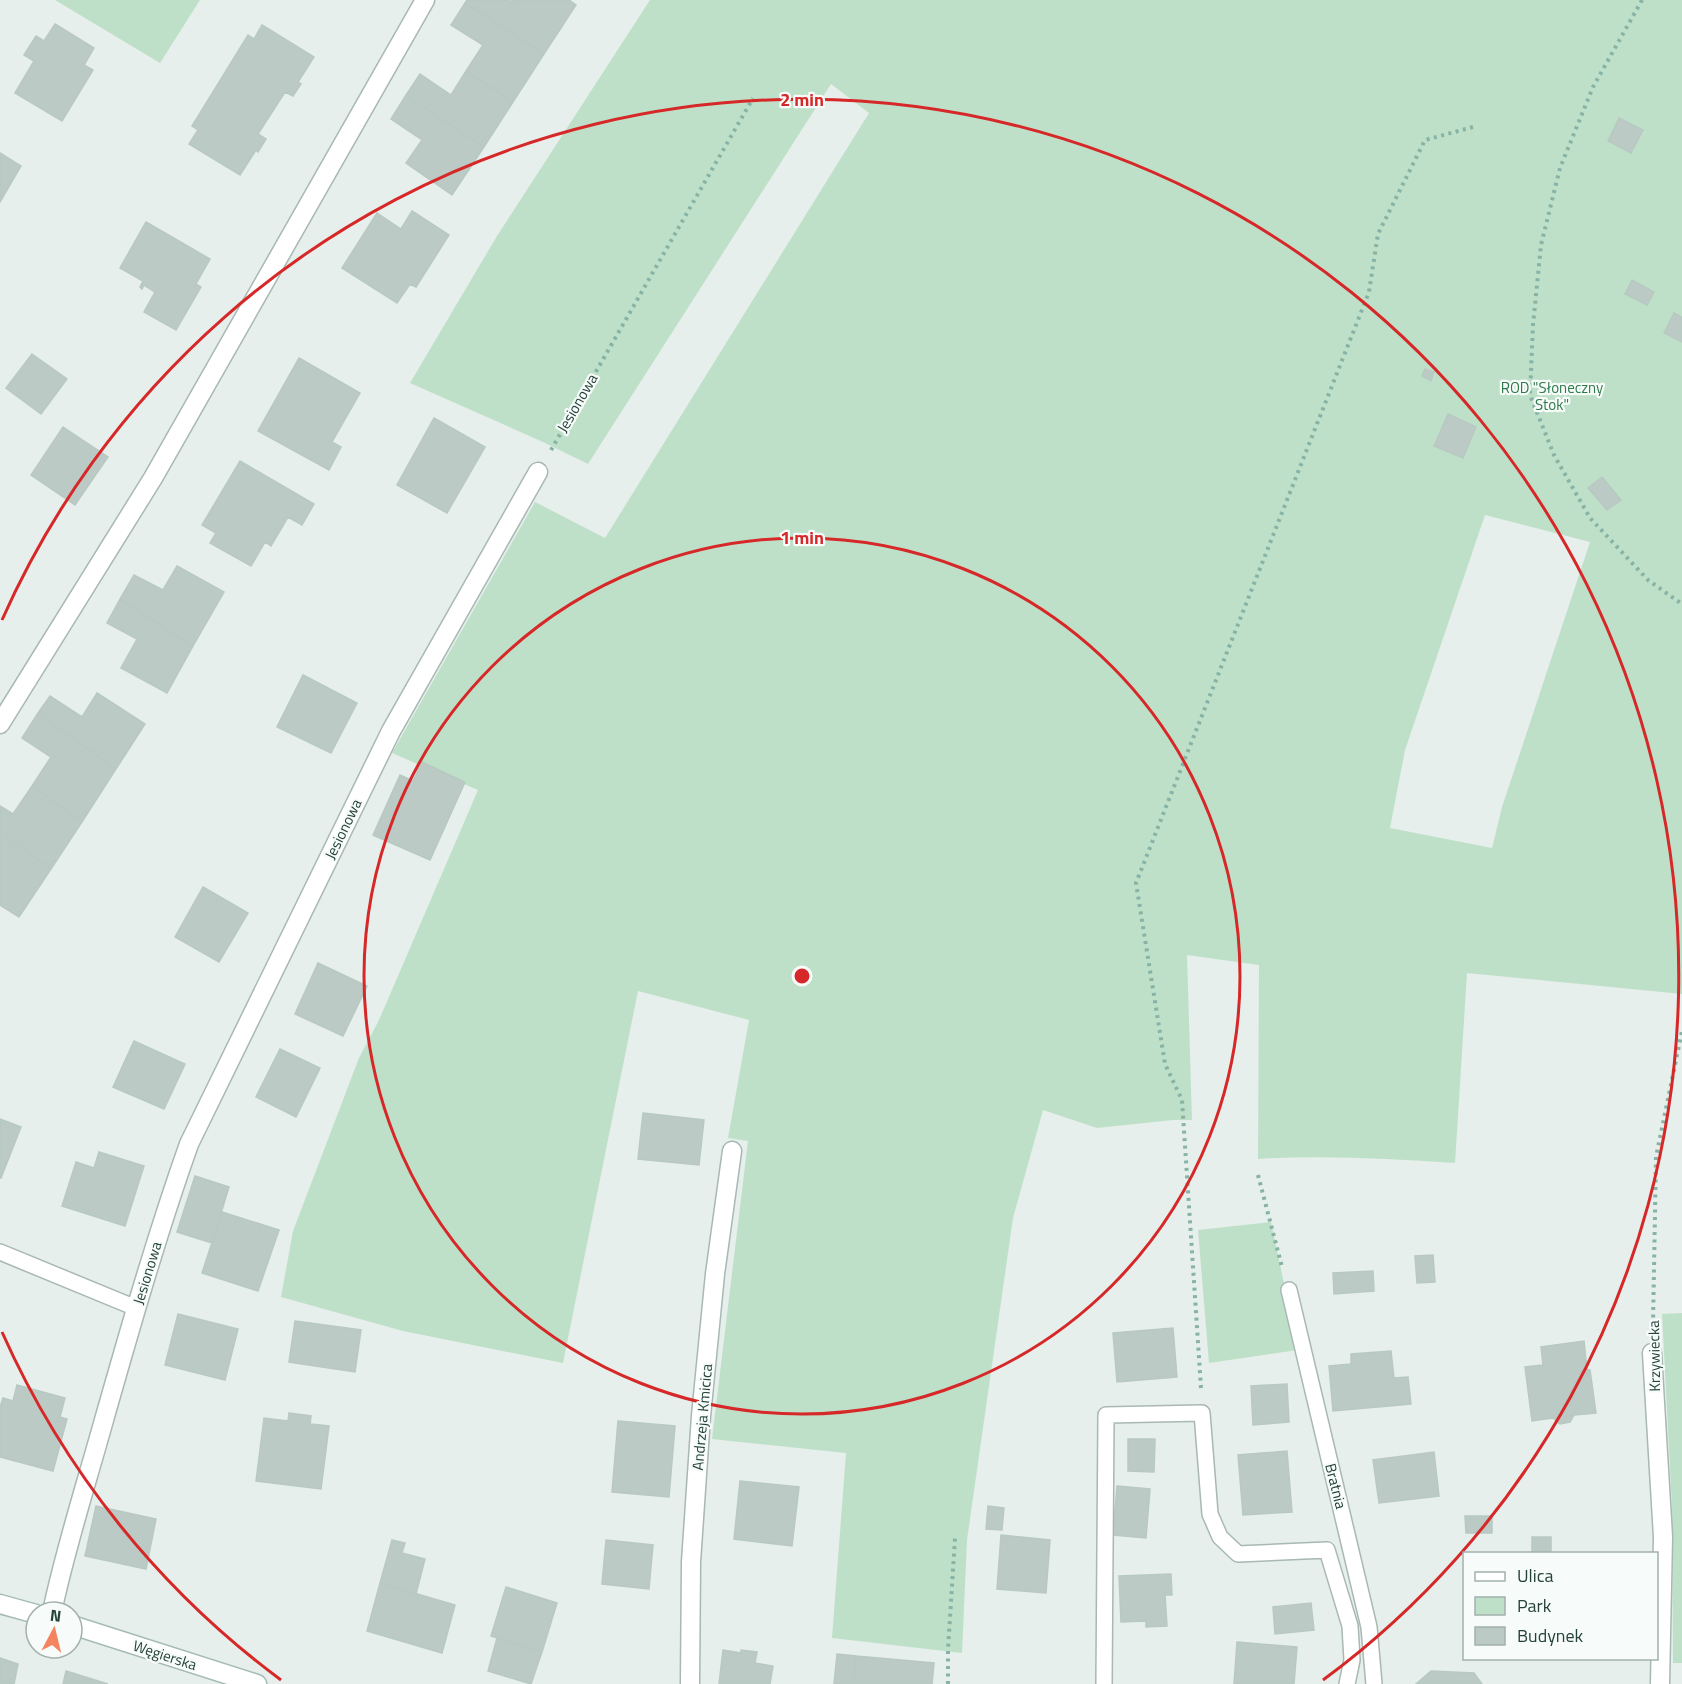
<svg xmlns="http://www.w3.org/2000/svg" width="1682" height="1684" font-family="'Titillium Web',sans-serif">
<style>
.green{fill:#bfe0c8;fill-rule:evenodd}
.building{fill:#bbcac4;stroke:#b8c9c2;stroke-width:1.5}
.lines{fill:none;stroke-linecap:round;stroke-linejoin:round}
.lane-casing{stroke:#a8b8b2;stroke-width:18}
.street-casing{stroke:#a8b8b2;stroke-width:21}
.secondary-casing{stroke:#a4bbb3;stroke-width:21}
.path{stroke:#86b3a5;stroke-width:4;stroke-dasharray:3 4.5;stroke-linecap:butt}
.lane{stroke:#fff;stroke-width:15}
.street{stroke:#fff;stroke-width:18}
.secondary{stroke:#fff;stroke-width:18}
.ring{fill:none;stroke:#d62828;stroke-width:3}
.labels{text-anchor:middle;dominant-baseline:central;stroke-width:4.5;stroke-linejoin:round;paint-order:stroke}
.park-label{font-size:15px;fill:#2d7a4b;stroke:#f7fbf9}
.street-label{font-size:15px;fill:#24423a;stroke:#f7fbf9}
.centre{fill:#d62828;stroke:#f7fbf9;stroke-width:3}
.ring-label{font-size:18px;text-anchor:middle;font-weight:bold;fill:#d62828;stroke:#f7fbf9;stroke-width:4.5;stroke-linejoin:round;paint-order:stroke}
</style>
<rect width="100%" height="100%" fill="#e6efeb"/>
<path class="green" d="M55,0H200L160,63Z
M650,0H1682V994L1467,973L1455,1163C1389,1159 1324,1155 1258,1159L1259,965L1187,955L1192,1120H1173L1097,1128L1043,1110L1013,1218L967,1540L962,1653L832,1638L846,1453L712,1439L748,1141L728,1138L749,1020L638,991L563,1363L403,1331L281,1297L293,1231L359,1058L379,1020L478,790L392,753L535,502L605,538L869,113L831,84L588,464L543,442L410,383L497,236ZM1485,515L1590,542L1502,807L1492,848L1390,828L1405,750Z
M1271,1222L1298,1350L1209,1363L1198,1230Z
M1682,1313V1663H1673L1672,1507L1662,1314Z"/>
<path class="building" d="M467,0H510L512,2L513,0H569L576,5L544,54L465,3Z
M465,3L544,54L513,102L466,71L483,45L451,25Z
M55,24L94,48L84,65L93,70L62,121L15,93L34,61L24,55L36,36L44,41Z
M262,25L314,57L298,82L301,84L293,96L285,92L258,134L266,139L258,152L256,150L240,175L189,144L198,130L192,126L248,35L254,39Z
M466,71L513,102L484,147L406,95L420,74L451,95Z
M406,95L484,147L452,195L406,163L422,140L391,119Z
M1619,118L1643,130L1631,153L1608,141Z
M0,153L21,166L0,202Z
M412,211L449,235L416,287L410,284L397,303L342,268L377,213L401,229Z
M146,222L210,259L196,284L201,287L176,330L144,312L155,292L144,285L142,289L140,287L143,281L120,268Z
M1632,280L1654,292L1647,305L1625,294Z
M1674,313L1682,317V342L1664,333Z
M32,354L67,379L41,414L6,388Z
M299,358L360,393L332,442L341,447L329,470L258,431Z
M1425,369L1434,372L1431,381L1422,376Z
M1448,414L1476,427L1463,458L1434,446Z
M434,418L485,447L447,513L397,485Z
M63,427L108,457L75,505L31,475Z
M240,461L314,504L302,525L288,517L271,546L265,542L251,566L210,543L216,533L202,525Z
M1602,477L1621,500L1607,510L1588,488Z
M177,566L224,592L193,646L120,599L134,575L163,590Z
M120,599L193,646L167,693L121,668L137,639L107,623Z
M303,675L357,703L331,753L277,727Z
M97,693L145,724L116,769L38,713L50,696L82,717Z
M38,713L116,769L82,822L32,786L51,757L22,738Z
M422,762L465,782L430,860L373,835L400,775L413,781Z
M32,786L82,822L51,869L0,833V806L13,814Z
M0,833L51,869L19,917L0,905Z
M203,887L248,913L219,962L175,937Z
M318,963L367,986L343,1036L295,1014Z
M134,1041L185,1064L164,1109L113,1087Z
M280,1049L320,1068L296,1117L256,1097Z
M643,1113L704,1120L699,1165L638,1159Z
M0,1119L21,1127L1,1178H0Z
M99,1152L144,1166L125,1226L62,1206L76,1162L94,1168Z
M195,1176L229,1187L212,1243L177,1232Z
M222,1212L279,1230L258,1291L202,1273Z
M1433,1255L1435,1282L1417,1283L1415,1256Z
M1373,1271L1374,1291L1334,1294L1333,1273Z
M178,1314L238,1329L225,1380L165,1365Z
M295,1321L361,1330L355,1372L289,1362Z
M1173,1328L1177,1377L1117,1382L1113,1333Z
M1584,1341L1587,1370H1590L1596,1413L1574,1415L1570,1422L1560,1424L1553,1418L1532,1421L1525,1367L1543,1365L1541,1347Z
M1391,1351L1394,1378L1408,1377L1411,1404L1333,1411L1329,1366L1351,1364V1354Z
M1287,1384L1289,1422L1253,1425L1251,1386Z
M17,1385L65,1398L60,1417L67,1419L53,1471L0,1457V1407L3,1398L13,1401Z
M289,1413L311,1416L310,1424L329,1426L321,1489L256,1481L264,1418L288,1421Z
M618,1421L675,1426L669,1497L612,1492Z
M1128,1439H1155L1154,1472L1128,1471Z
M1287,1451L1292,1512L1243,1515L1238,1455Z
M1434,1452L1439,1496L1379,1503L1373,1460Z
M740,1481L799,1487L792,1546L734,1539Z
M1117,1486L1150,1489L1146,1538L1113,1535Z
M96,1506L156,1519L146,1569L85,1556Z
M988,1506L1004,1508L1002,1530L986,1529Z
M1465,1516H1492V1533H1466Z
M1001,1535L1050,1540L1046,1593L997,1589Z
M1532,1537H1551V1554H1532Z
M392,1540L405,1543L402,1553L425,1559L416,1594L380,1583Z
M606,1540L653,1545L649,1589L602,1584Z
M1171,1574L1172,1595H1165L1167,1626L1146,1627V1621L1121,1622L1119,1576Z
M380,1583L455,1605L442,1653L367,1631Z
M506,1587L557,1603L542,1652L491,1636Z
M1311,1603L1314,1630L1275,1634L1273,1607Z
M497,1638L542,1652L531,1684L488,1671Z
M1237,1642L1297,1647L1294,1684H1234Z
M723,1650L741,1653V1650L757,1652L755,1663L773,1666L770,1684H719Z
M837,1654L856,1656L853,1684H834Z
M856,1656L934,1663L932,1684H853Z
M0,1658L18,1664L14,1684H0Z
M66,1671L108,1684H63Z
M1431,1671L1474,1673L1482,1684H1416Z"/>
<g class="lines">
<defs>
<path id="lane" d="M0,1252L136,1308
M1289,1290L1369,1627L1374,1684
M1104,1684L1106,1415L1202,1413L1210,1514L1220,1537L1238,1554L1327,1550L1350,1626L1352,1660L1347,1684"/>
<path id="street" d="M0,724L153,478L425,0
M1652,1353L1663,1537L1660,1684
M52,1612C65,1550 85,1488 102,1427C129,1332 156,1237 189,1144L391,731L538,472
M690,1684L691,1562L701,1416L715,1274L732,1151"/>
<path id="secondary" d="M0,1604L36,1614
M72,1625L257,1684"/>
</defs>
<use href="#lane" class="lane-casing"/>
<use href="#street" class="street-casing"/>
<use href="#secondary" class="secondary-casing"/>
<path class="path" d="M1642,0L1593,87L1560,168L1541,245L1533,325L1530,395L1554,455L1590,518L1648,580L1682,604
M551,450L753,98
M1258,1175L1282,1267
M1653,1325L1656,1157L1682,1031
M1201,1388L1182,1100L1165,1064L1136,883L1369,292L1378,234L1425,140L1473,127
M948,1684V1650L955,1538"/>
<use href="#lane" class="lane"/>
<use href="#street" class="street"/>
<use href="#secondary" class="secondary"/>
</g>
<g class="ring">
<circle cx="802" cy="976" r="438"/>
<path d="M281 1680A876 876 0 0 1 2 1332M2 620A876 876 0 1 1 1323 1680"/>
</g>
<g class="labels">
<g class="park-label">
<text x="1552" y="387">ROD "Słoneczny<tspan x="1552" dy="17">Stok"</tspan></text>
</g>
<g class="street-label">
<text transform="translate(577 403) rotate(-60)">Jesionowa</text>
<text transform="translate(343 829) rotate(-64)">Jesionowa</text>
<text transform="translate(147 1273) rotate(-73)">Jesionowa</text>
<text transform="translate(1654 1356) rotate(-91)">Krzywiecka</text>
<text transform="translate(702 1417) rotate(-85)">Andrzeja Kmicica</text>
<text transform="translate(1336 1486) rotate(76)">Bratnia</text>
<text transform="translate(165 1655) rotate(18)">Węgierska</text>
</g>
</g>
<circle cx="802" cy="976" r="9" class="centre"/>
<g class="ring-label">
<text x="802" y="106">2 min</text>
<text x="802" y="544">1 min</text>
</g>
<rect x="1463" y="1552" width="195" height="108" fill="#f7fbf9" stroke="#a3b1ad" stroke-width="1.5"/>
<rect x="1475" y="1572" width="30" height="9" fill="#ffffff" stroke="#a3b1ad" stroke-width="1.5"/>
<text x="1517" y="1582" font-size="18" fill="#24423a">Ulica</text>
<rect x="1475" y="1597" width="30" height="18" fill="#bfe0c8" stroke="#a3b1ad" stroke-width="1.5"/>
<text x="1517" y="1612" font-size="18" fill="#24423a">Park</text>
<rect x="1475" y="1627" width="30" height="18" fill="#bbcac4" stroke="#a3b1ad" stroke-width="1.5"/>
<text x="1517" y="1642" font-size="18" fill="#24423a">Budynek</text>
<g transform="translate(54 1630) rotate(7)"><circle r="28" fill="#f7fbf9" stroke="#a3b1ad" stroke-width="1.5"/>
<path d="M0-4.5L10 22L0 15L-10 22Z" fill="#f4845f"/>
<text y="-9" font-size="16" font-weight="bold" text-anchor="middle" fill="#24423a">N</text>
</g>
</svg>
